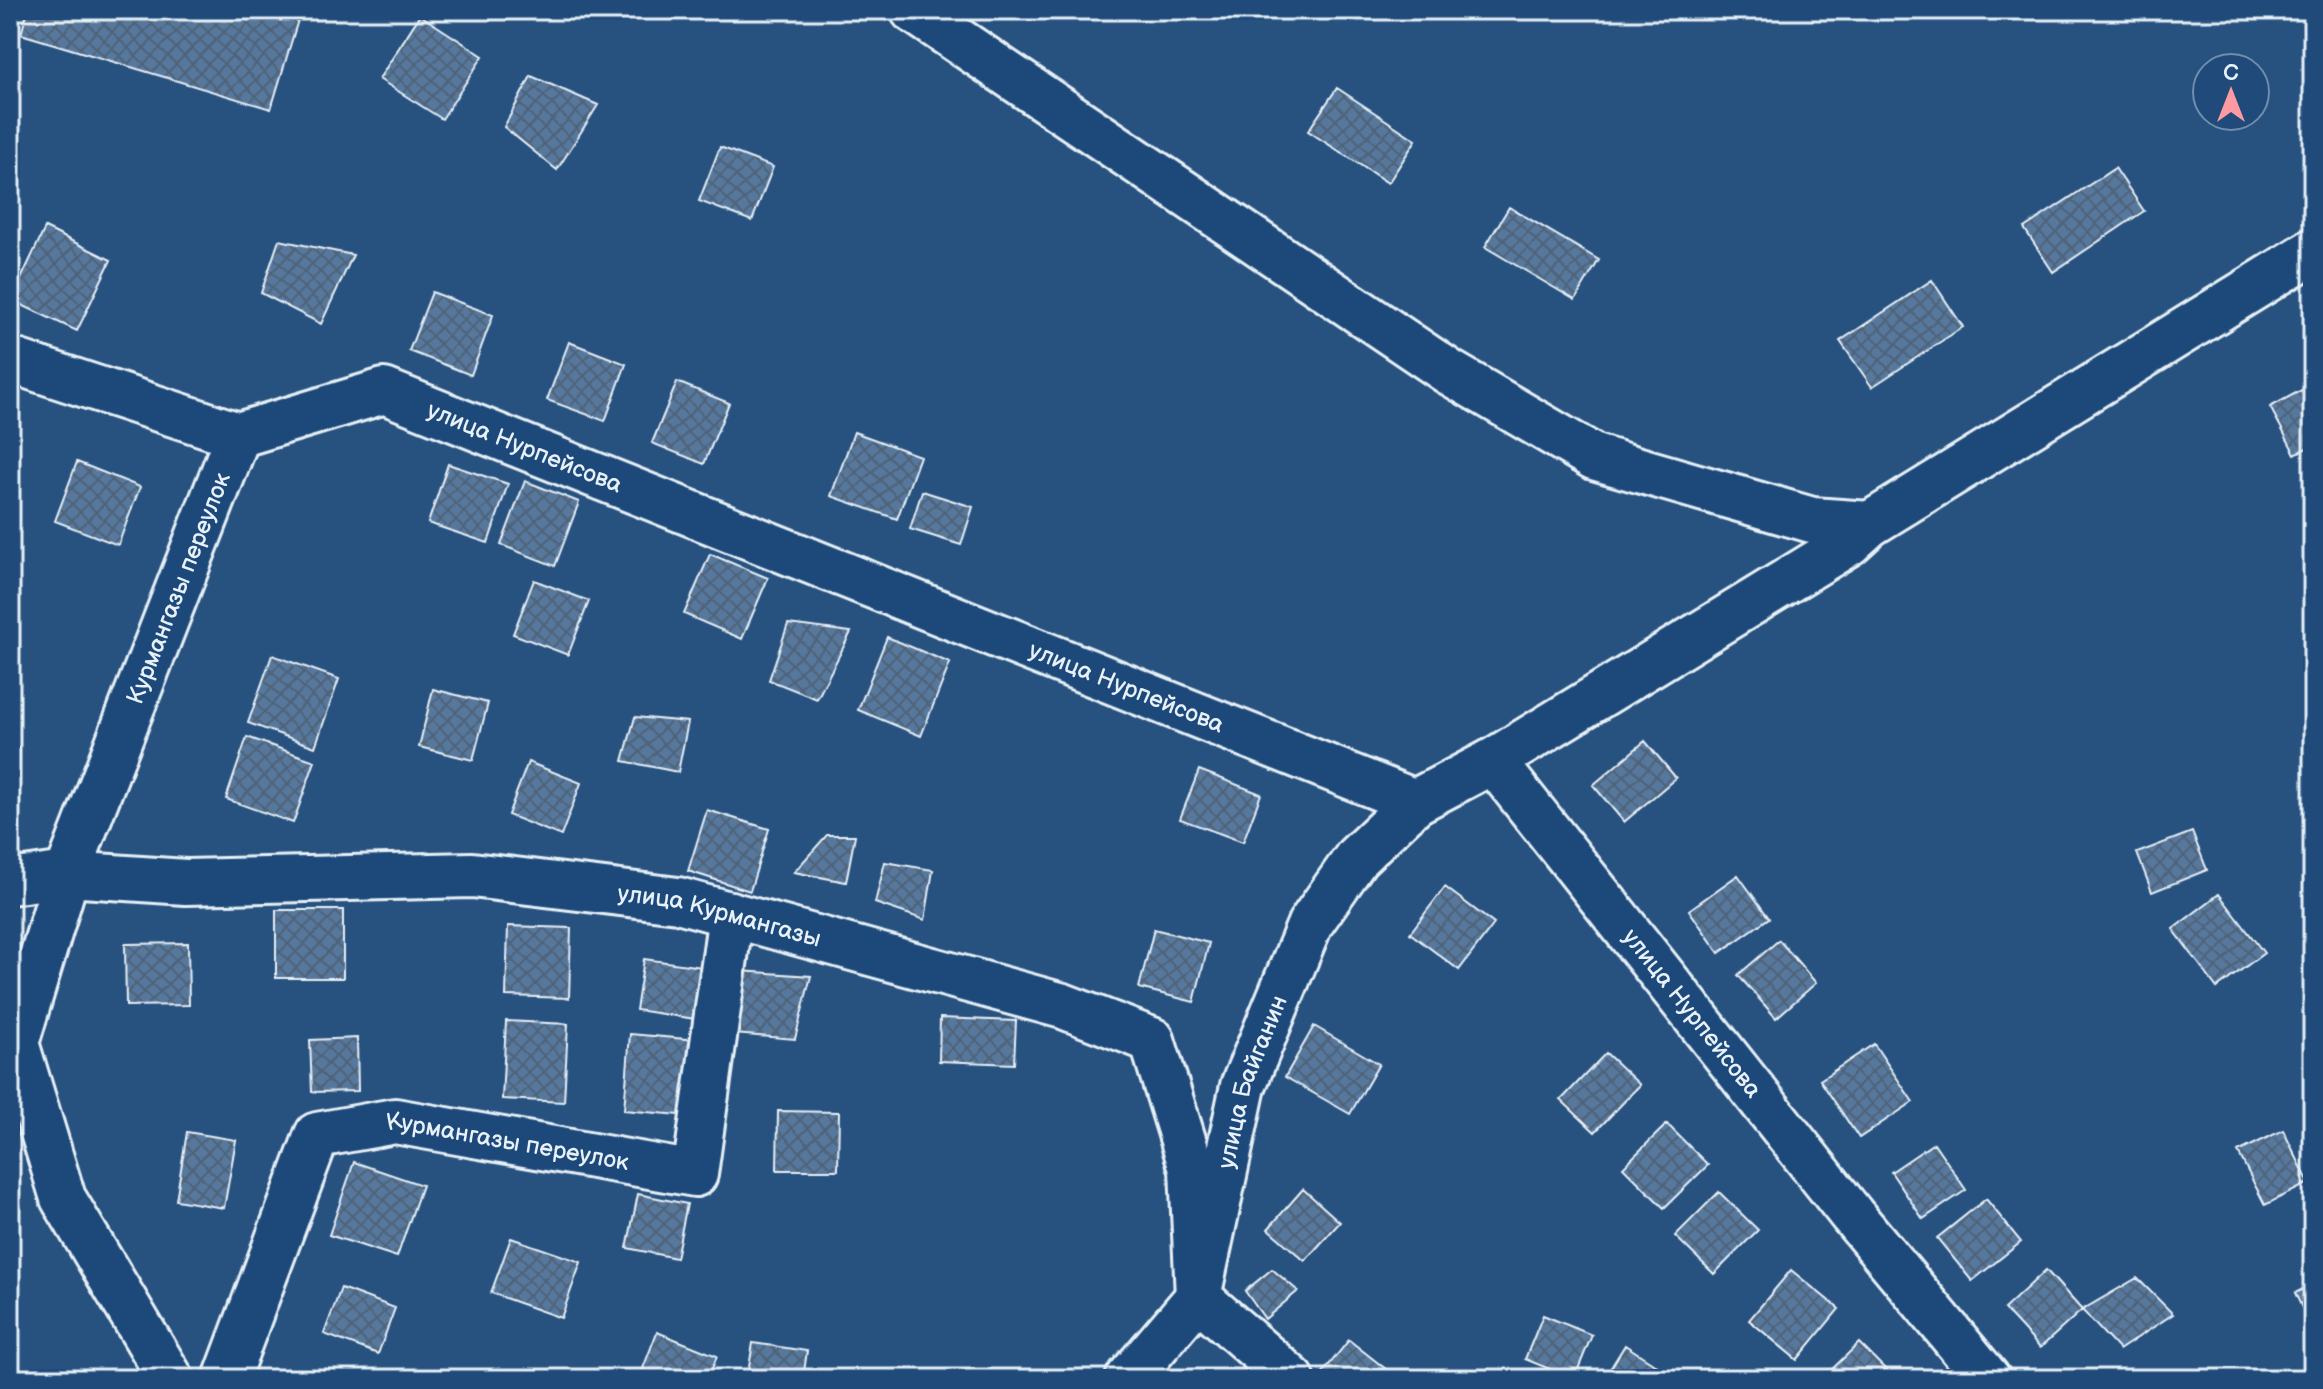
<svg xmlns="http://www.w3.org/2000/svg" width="2323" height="1389" font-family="'Balsamiq Sans',sans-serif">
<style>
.building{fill:url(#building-cross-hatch);stroke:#e8f1f8;stroke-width:2}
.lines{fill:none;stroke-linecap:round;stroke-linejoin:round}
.street-casing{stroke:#e8f1f8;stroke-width:50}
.street{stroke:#1f4a7a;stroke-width:44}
.labels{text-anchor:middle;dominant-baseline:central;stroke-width:6;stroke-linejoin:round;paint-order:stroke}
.street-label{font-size:24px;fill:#e8f1f8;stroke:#1f4a7a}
</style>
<defs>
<pattern id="building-cross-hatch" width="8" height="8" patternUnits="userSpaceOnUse" patternTransform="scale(2)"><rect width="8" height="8" fill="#57789d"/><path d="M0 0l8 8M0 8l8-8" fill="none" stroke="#4f6278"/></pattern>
</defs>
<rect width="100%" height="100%" fill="#27517f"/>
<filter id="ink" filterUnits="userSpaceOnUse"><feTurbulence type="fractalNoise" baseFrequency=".0125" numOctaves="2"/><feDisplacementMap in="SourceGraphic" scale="16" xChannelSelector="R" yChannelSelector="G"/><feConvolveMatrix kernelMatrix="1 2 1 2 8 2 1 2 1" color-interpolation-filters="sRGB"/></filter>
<g filter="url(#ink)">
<path class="building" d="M28,10H301L271,109L21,34Z
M420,15L483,56L442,119L379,79Z
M531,76L598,105L557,170L504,127Z
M1337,88L1416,140L1388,183L1308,131Z
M720,147L773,167L752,221L699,201Z
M2115,168L2144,211L2053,272L2024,228Z
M1509,207L1599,260L1575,300L1485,247Z
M45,228L111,260L77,331L11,300Z
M279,240L353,255L321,324L261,293Z
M1932,280L1963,327L1872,387L1840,341Z
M432,292L493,315L471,375L409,351Z
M569,342L626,364L605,421L547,400Z
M677,382L729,403L704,464L652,443Z
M2313,384V445L2295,454L2270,407Z
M854,432L920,456L897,519L831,496Z
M77,462L140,487L118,545L55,521Z
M448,464L508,484L488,543L428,523Z
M525,481L579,502L555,566L501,545Z
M922,491L973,507L961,545L910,529Z
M710,554L768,578L742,639L684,614Z
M534,580L589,601L568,655L513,634Z
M788,624L851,632L817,699L769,680Z
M887,637L950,663L921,736L858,710Z
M272,655L339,679L315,747L248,723Z
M433,689L488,703L473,760L419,747Z
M635,717L688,722L678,772L623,761Z
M247,737L315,761L293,823L226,799Z
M1645,741L1676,778L1624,822L1593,785Z
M10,747L19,748L13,829H10Z
M528,762L581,783L561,836L508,815Z
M1199,770L1261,794L1243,842L1180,819Z
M707,810L769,829L750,891L688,871Z
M2192,832L2207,870L2152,892L2137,853Z
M827,835H855L846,882L794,872Z
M885,862L933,870L925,920L875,903Z
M1738,875L1769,918L1719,953L1689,910Z
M1445,887L1494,924L1459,970L1410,933Z
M2219,894L2264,953L2217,988L2173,929Z
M276,910H343V978H276Z
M508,926L571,928L569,998L506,996Z
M1154,929L1209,943L1194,1002L1139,988Z
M1779,940L1816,983L1776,1018L1738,975Z
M188,943L189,1005L126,1006L125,944Z
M644,959L710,968L702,1020L636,1010Z
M739,971L811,976L795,1039L734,1034Z
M940,1018L1016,1021L1014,1064L939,1061Z
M506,1021L568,1024L564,1102L502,1099Z
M1314,1026L1379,1064L1350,1114L1285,1077Z
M630,1034L697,1040L691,1116L624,1110Z
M357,1038L358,1091L312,1092L310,1040Z
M1874,1044L1913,1102L1859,1138L1820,1080Z
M1606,1053L1640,1085L1595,1132L1561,1100Z
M778,1111L839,1112L838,1170H777Z
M1667,1124L1708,1165L1664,1208L1623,1167Z
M2283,1130L2309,1183L2265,1205L2238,1152Z
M187,1132L236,1140L224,1208L176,1200Z
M1934,1143L1966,1190L1923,1219L1891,1172Z
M354,1162L422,1185L397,1257L329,1235Z
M1303,1189L1340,1222L1305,1261L1268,1229Z
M1719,1192L1758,1230L1714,1274L1675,1236Z
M638,1194L687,1204L676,1258L627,1248Z
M1986,1199L2021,1242L1972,1281L1937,1238Z
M511,1238L581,1262L561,1318L491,1293Z
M1272,1269L1298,1291L1265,1319L1245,1291Z
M1791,1270L1839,1309L1797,1360L1749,1320Z
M2046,1270L2082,1310L2040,1348L2004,1309Z
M2137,1278L2173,1314L2119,1350L2082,1310Z
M2313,1284V1318L2308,1320L2295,1293Z
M341,1288L395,1308L378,1354L324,1334Z
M1543,1315L1592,1335L1574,1379L1525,1359Z
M657,1332L717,1356L708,1379H639Z
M1349,1340L1396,1377L1395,1379H1326L1321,1375Z
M753,1343L807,1351L803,1379H747Z
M1859,1343L1895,1379H1822Z
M1625,1345L1670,1374L1667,1379H1604Z"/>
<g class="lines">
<defs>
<g id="street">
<path d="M913,10L1449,372L1594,457L1812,520L1870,524"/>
<path id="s1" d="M10,360L238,435L384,391L1415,802L1493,761L1852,1215L1988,1379"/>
<path d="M1493,761L1849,543L1870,524L2313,251"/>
<path id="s2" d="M10,882L67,874L186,882L472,875L678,900L1063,1006L1152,1040L1192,1169L1198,1297L1292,1379"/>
<path id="s3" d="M171,1379L63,1198L16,1043L67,874L238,435"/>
<path id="s4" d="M226,1379L317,1135L395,1121L695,1174L731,914"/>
<path id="s5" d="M1128,1379L1198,1297L1243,1086L1310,924L1357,857L1415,802"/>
</g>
</defs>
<use href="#street" class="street-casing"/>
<use href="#street" class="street"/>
</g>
</g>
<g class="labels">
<g class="street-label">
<text stroke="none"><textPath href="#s1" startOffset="544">улица Нурпейсова</textPath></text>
<text stroke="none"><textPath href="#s3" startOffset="856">Курмангазы переулок</textPath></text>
<text stroke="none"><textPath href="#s1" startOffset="1192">улица Нурпейсова</textPath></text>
<text stroke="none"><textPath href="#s2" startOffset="714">улица Курмангазы</textPath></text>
<text stroke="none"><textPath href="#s1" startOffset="1912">улица Нурпейсова</textPath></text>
<text stroke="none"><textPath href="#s5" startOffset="330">улица Байганин</textPath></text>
<text stroke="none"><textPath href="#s4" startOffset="454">Курмангазы переулок</textPath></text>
</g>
</g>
<rect width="2323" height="1389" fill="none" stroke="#1f4a7a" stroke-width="40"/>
<rect x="20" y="20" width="2283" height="1349" fill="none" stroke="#e8f1f8" stroke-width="3" filter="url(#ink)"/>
<g transform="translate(2231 92)"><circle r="38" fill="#1f4a7a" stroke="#6f8dac" stroke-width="2"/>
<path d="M0-6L14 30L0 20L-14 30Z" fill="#ff9aa2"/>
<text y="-12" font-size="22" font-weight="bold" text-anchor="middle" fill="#e8f1f8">С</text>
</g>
</svg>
